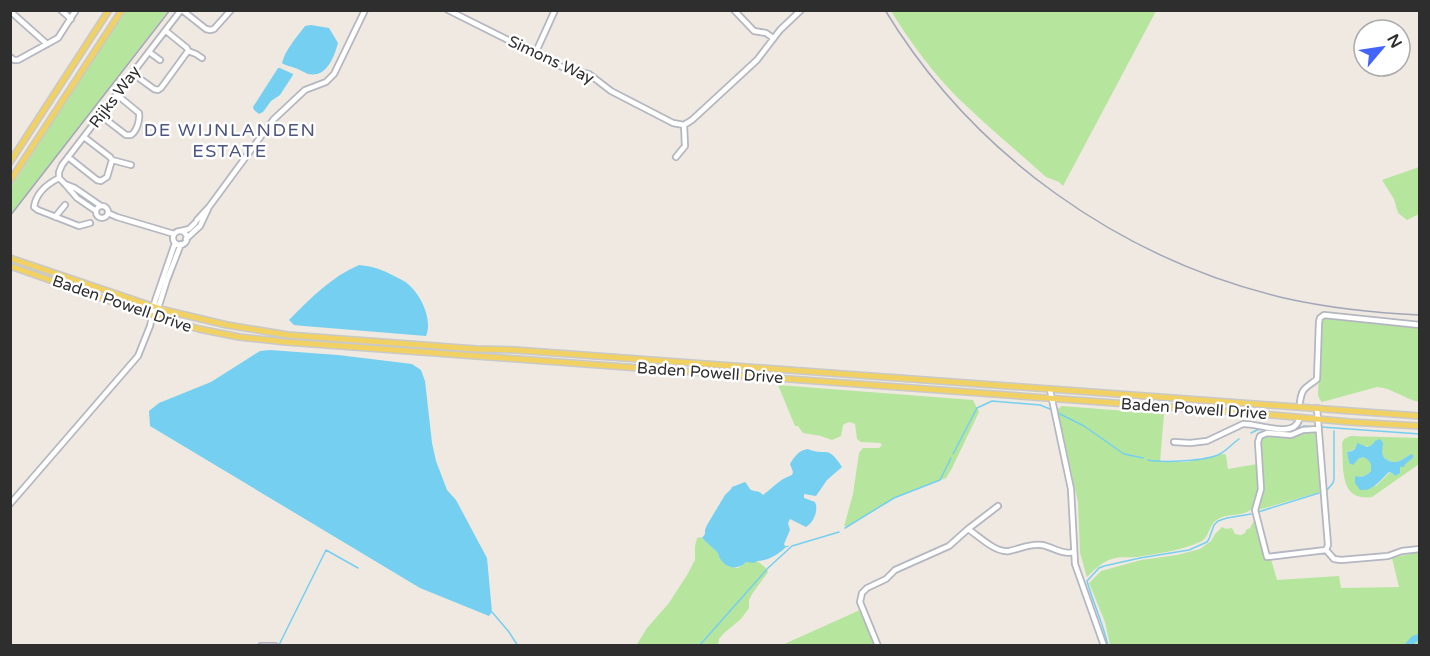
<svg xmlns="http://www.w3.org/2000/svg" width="1430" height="656" font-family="'Varela Round',sans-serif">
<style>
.green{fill:#b6e59e;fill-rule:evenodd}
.water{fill:#75cff0}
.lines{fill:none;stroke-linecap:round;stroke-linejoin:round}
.stream{stroke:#75cff0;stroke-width:1.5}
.river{stroke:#75cff0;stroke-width:7}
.minor-casing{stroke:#b4b7c1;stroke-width:8}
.major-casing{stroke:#c9c9c9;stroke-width:8}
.minor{stroke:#fff;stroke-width:4.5}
.major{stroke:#f2d163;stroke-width:5}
.rail{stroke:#a3a6b8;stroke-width:1.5}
.labels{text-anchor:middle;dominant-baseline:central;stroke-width:5;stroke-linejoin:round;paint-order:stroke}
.street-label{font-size:16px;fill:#2e2e2e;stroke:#fff}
.neighbourhood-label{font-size:18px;letter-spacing:1.5px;fill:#4d5680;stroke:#fff}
</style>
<rect width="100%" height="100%" fill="#efe9e1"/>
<path class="green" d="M124,11H168L11,215V187Z
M891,11H1156L1063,186L1059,182L1046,177C1017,151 987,126 959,99C933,73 910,42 891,11Z
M1419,167V214L1407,220L1398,213L1394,199L1382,180Z
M1323,317L1419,326V402C1405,399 1392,388 1377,387L1322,402L1320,400L1318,395L1321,320Z
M778,385L973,400L979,412L951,470L946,478L894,498L847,527L844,525L845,523L853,494L859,453L863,448H879L882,445L880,443L861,442L857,439L855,424C850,421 847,422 843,425L841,436L832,440L821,436L803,433L798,426H795Z
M1062,406L1164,414L1160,462H1187L1224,454L1226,455L1228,469L1257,464C1258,477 1262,506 1247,512C1238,516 1228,514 1220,518C1207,524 1211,537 1200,542C1183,550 1156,554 1137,557C1127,558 1118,556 1109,560C1100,564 1094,570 1087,577L1080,553L1078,502L1058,411V409Z
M1304,431L1315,432L1320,492L1258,510L1264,491L1260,439L1264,436L1290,437Z
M1350,436L1419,438V464L1372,497C1338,502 1344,466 1342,443L1344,439ZM1372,445L1382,452L1384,458C1395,466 1400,461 1411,454L1405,464L1400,467L1395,476L1390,472L1376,486L1355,476C1362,478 1366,476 1371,471L1372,464L1368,460L1363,457L1349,463L1347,452C1351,451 1354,449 1357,447C1362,445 1367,448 1372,445Z
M1255,519C1259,531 1267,547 1264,559H1271L1277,580L1339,576L1341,588L1399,587L1392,558L1419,552V645H1110L1105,622L1089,583L1101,571L1141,560L1177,555L1200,549L1211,541L1215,534L1222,527L1226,529L1232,528L1235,534L1241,535L1245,533L1246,530L1250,528Z
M701,537C706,542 711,546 716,551C725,560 722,567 738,568L745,562L757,561L765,567L768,572L752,594L749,600V608L741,619L724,633L719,639L718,645L636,646L647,628L669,603L687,575L695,560V546L697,538Z
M860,610L877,645L780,646Z"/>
<path class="water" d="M311,25L329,28L338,43C334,57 327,78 308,74C303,72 299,69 295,68C290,66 286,66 282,63C285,50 297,37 305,26Z
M278,68H280L293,74V75L280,95L271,101L263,112L259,114L254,110L253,107Z
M359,265C375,267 381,269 396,277C400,279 405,281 408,284C421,295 433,320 426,336L304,326L294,325L289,320C311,298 331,277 359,265Z
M270,350L338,355L412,364L421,370L425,381L432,443L436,461L447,490L456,500L487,558L492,612L489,616L420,588L150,426L149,411L159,403L211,382L260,351Z
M1380,439L1383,443L1382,452L1384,458C1395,466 1400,461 1411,454L1414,456C1411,461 1405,462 1404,467H1400V473L1395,476L1392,473L1389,472C1379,481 1374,491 1360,490L1355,483V476C1362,478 1366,476 1371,471V464L1368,460L1363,457L1358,459L1353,465L1349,463L1347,452C1353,451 1356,450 1357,443L1367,447L1372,445L1375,441Z
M808,449C826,457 827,443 842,467L827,480L816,496L804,494V498L815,502C819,511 813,523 806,527L790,519L788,523L790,530L784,544L785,546H789L788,547H786C778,555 767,561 757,561L754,563L746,562C738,570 728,569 721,560C717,554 721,557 716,551C712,547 707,543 702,538L705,534V530L707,525L725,495L731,489L732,487L745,482C747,484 749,488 751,490C756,492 759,490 763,495C774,487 778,480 792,475L793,472L790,464C794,457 799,450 808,449Z"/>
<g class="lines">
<path class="stream" d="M1058,413L1084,426L1124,454L1143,458
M1321,427L1420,434
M1266,430L1274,431
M1296,431L1304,426L1315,427
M1251,433L1257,430L1262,429
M953,454L977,408L992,401L1040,405L1050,409
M1148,460C1163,463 1207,461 1220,454C1227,450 1233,443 1239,439
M1327,490L1333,483L1334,479V431
M1258,512L1319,493
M845,528L894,498L940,480L951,458
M492,612L509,632L518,646
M279,645L326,550L358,568
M699,646L768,568L792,546L839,532
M1108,646C1103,623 1093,603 1087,581L1099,568L1104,566L1140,558L1189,550L1207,542L1209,539L1214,525L1218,521L1227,518L1251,514"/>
<path class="river" d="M1408,646L1414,639L1420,637"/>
<defs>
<path id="minor" d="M61,10L71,19
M182,10L206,29L210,30L214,29L231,10
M448,10L562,67L589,74L611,91L673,123L684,125
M734,10L754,31L766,33L773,38
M10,11L47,44
M188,51L196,54L202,58
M149,52L160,60
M535,54L555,10
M10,57L14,60H18L58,38L76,10
M132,73L154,89L158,90L161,88L188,51L187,48L166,31
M100,115L126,135H131C137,131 140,120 139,113L116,94
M684,125L692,120L757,60L780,30L801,10
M84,137L110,157L112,160L131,165
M68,157L97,180L101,181L107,177L112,160
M676,157L685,146L684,125
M59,178V172L62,165L181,10
M59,178C47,184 36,193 34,207L38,210L79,226L90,223
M59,178L65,184L77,198L96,211
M65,184L75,188L101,206
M96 212a6 6 0 1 1 12 0a6 6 0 1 1-12 0Z
M108,213L117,217L174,234
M55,217L65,205
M197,220L209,207L273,120L305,90L326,82L334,74L365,10
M181,231L189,229L195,223
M173 238a7 7 0 1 1 14 0a7 7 0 1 1-14 0Z
M186,239L200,226L208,209
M155,318L167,280L181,244
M1050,390L1071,489L1075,564L1104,646
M1300,402C1302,386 1307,388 1317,379L1319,322L1320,318L1324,315L1420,325
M1317,408L1328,545L1326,550L1334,559L1341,560L1388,556L1402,551L1420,549
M1318,429L1303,430L1291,435L1267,433L1260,436L1258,442L1261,489L1255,510L1267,557L1326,550
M1174,442L1190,443L1207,441L1243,424C1258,423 1293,439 1299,420
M10,504L138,356L150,326L155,301L175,243
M998,506L968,529C979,536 995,553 1009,551C1020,549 1030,543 1042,545C1053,547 1062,555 1074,552
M261,646H275
M878,646L860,602L862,593L867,588L886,579L895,570L949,546L968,529"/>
<path id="major" d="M10,162L109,10
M10,181L122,10
M10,258L164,310L227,325L288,335L476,349L515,350L1420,416
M10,266L147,314L199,329L239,337L286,342L1251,413L1350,422L1420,426"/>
</defs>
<use href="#minor" class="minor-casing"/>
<use href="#major" class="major-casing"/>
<use href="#minor" class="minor"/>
<use href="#major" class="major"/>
<path class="rail" d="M885,10C973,155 1120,259 1284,298C1329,308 1374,313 1420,315
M10,216L170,10"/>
</g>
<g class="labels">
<g class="street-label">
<text transform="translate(551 60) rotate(25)">Simons Way</text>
<text transform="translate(115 97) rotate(-53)">Rijks Way</text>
<text transform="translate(122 304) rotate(19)">Baden Powell Drive</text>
<text transform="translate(710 373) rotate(4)">Baden Powell Drive</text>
<text transform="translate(1194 409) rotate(4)">Baden Powell Drive</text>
</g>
<g class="neighbourhood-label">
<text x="230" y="130">DE WIJNLANDEN<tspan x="230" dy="21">ESTATE</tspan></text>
</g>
</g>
<rect width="1430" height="656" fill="none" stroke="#2e2e2e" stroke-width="24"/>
<g transform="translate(1382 48) rotate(61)"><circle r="28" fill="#ffffff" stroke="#ababab" stroke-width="1.5"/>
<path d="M0-4.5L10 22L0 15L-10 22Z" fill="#4264fb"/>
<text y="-9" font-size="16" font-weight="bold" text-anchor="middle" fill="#2e2e2e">N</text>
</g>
</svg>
